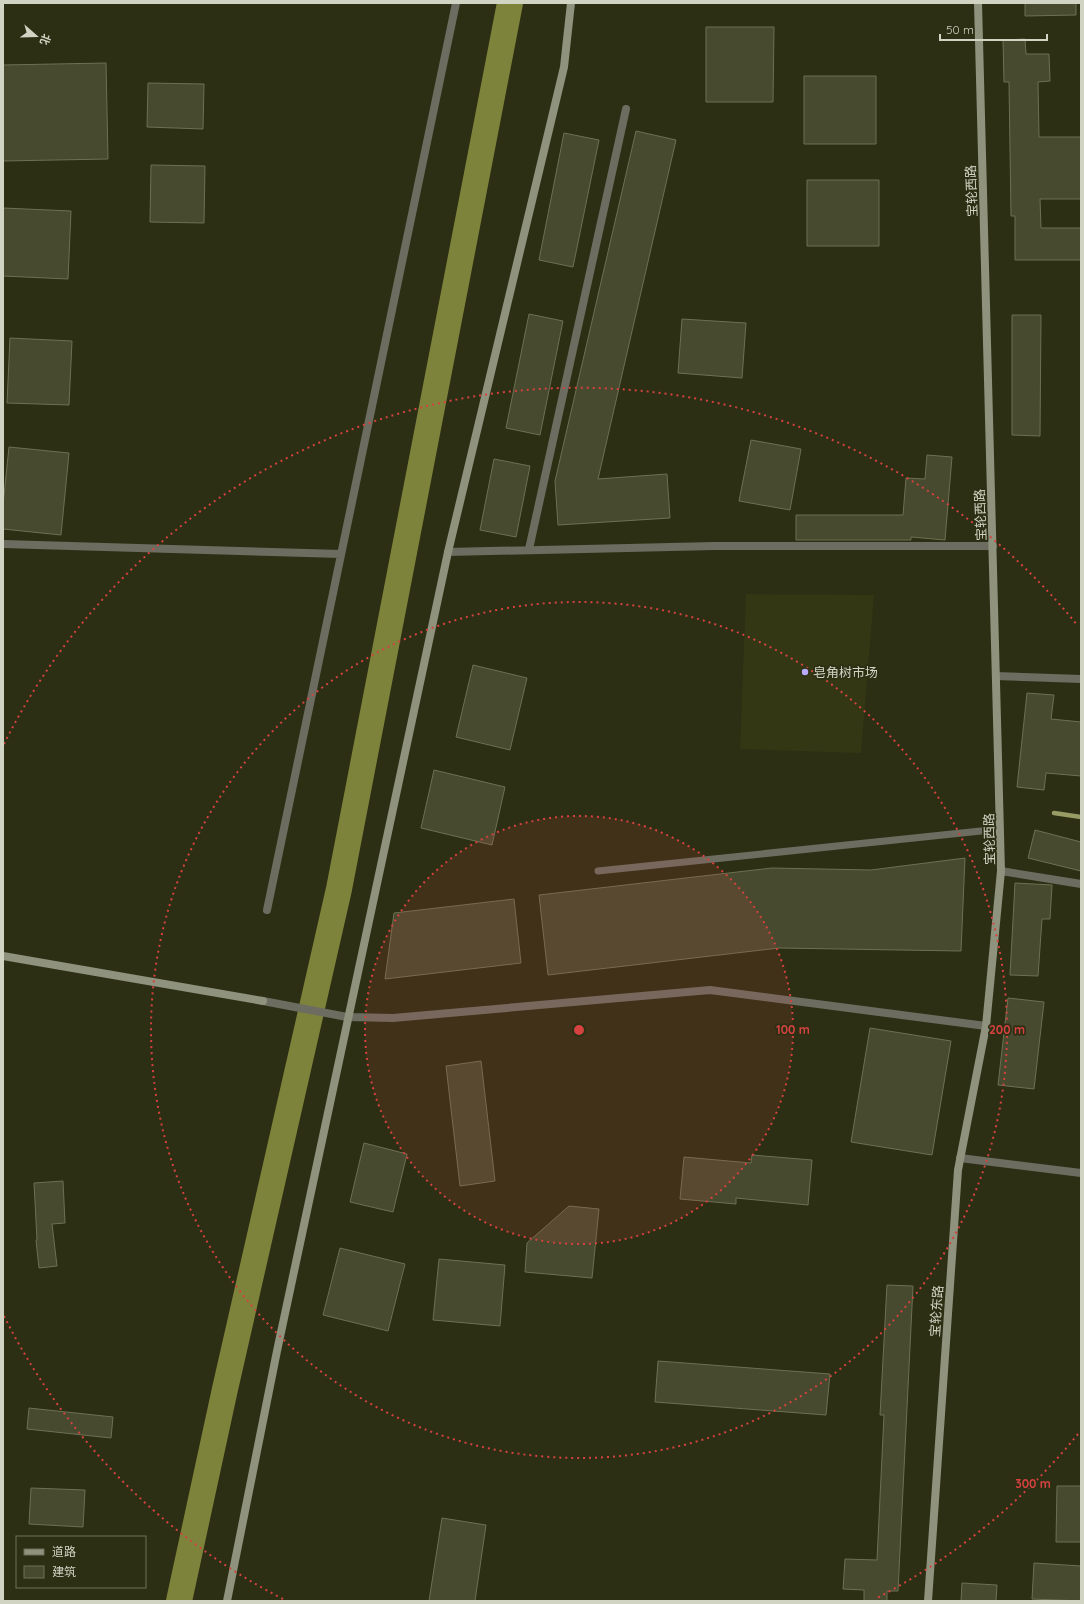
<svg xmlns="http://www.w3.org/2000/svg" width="1084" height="1604" font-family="Quicksand,'Noto Sans SC',sans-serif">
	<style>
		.built { fill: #343714 }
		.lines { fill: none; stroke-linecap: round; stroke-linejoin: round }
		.stream { stroke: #979b64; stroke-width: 4.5 }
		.river { stroke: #7e833b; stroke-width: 26 }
		.building { fill: #474a2e; stroke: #6d7053 }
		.lane { stroke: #6c6d60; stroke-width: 7 }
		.street { stroke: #6c6d60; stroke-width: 8 }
		.secondary { stroke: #8f927d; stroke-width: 8 }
		.ring { fill: none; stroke: #d5423f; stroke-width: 2; stroke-dasharray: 2 4 }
		.poi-dot { fill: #b9abf7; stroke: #2d2f14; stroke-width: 1.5 }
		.labels { text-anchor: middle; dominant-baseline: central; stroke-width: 3.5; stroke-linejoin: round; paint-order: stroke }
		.street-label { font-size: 13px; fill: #d1d3c3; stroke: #2d2f14 }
		.poi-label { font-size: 13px; fill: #d1d3c3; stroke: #2d2f14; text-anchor: start }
		.centre { fill: #d5423f; stroke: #2d2f14; stroke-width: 2 }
		.ring-label { font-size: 12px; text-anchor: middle; font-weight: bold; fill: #d5423f; stroke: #2d2f14; stroke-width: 3.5; stroke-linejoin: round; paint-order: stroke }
	</style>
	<rect width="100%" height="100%" fill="#2d2f14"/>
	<path class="built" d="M 746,594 L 874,595 L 861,753 L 740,749 Z"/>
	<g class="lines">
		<path class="stream" d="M 1054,813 L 1081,817"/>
		<path class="river" d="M 179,1601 L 225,1389 L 339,889 L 510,3"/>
	</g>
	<path class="building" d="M 1025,3 L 1076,3 L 1076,15 L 1025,16 Z
		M 706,27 L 774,27 L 773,102 L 706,102 Z
		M 1025,39 L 1026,54 L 1049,54 L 1050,81 L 1038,82 L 1039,137 L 1081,137 L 1081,199 L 1040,199 L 1041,228 L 1081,228 L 1081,260 L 1015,260 L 1015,216 L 1011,216 L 1009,82 L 1004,82 L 1003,40 Z
		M 106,63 L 108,159 L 3,161 L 3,65 Z
		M 804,76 L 876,76 L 876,144 L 804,144 Z
		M 148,83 L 204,84 L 203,129 L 147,127 Z
		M 636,131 L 676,140 L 598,479 L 667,474 L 670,518 L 558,525 L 555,481 Z
		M 564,133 L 599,140 L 573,267 L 539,260 Z
		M 151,165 L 205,166 L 204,223 L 150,222 Z
		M 807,180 L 879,180 L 879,246 L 807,246 Z
		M 3,208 L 71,211 L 68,279 L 3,276 Z
		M 529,314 L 563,321 L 540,435 L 506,428 Z
		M 1012,315 L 1041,315 L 1040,436 L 1012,435 Z
		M 682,319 L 746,323 L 742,378 L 678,373 Z
		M 10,338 L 72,341 L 69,405 L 7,403 Z
		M 751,440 L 801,449 L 790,510 L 739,501 Z
		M 9,447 L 69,453 L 61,535 L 3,529 L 3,505 Z
		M 927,455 L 952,457 L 945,540 L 911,537 L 911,540 L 796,540 L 796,515 L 903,515 L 906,478 L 925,479 Z
		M 494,459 L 530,466 L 516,537 L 480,530 Z
		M 473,665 L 527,678 L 510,750 L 456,737 Z
		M 1027,693 L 1054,695 L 1051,719 L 1081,722 L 1081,776 L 1046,773 L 1044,790 L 1017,787 Z
		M 434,770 L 505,787 L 492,845 L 421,828 Z
		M 1035,830 L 1081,842 L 1081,871 L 1028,858 Z
		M 965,858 L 961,951 L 779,948 L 548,975 L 539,895 L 772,868 L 871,870 Z
		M 1015,883 L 1052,885 L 1050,919 L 1042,919 L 1038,976 L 1010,975 Z
		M 514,899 L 521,963 L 385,979 L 394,913 Z
		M 1008,998 L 1044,1002 L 1034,1089 L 998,1085 Z
		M 870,1028 L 951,1041 L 932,1155 L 851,1142 Z
		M 481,1061 L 495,1181 L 460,1186 L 446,1066 Z
		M 364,1143 L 407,1154 L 393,1212 L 350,1202 Z
		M 752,1155 L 812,1160 L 808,1205 L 736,1198 L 736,1204 L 680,1199 L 684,1157 L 751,1163 Z
		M 63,1181 L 65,1223 L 52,1224 L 57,1266 L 39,1268 L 36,1240 L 37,1240 L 34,1183 Z
		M 569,1206 L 599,1209 L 592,1278 L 525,1272 L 527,1243 Z
		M 340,1248 L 405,1264 L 388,1331 L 323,1315 Z
		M 439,1259 L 505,1265 L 500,1326 L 433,1320 Z
		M 887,1285 L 913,1286 L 898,1591 L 887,1591 L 887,1601 L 864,1601 L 864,1590 L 843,1589 L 845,1559 L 877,1560 L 884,1415 L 880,1415 Z
		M 658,1361 L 830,1374 L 826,1415 L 655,1402 Z
		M 29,1408 L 113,1417 L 111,1438 L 27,1429 Z
		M 1057,1486 L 1081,1486 L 1081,1542 L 1056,1542 Z
		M 31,1488 L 85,1490 L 83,1527 L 29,1524 Z
		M 442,1518 L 486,1525 L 475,1601 L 429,1601 Z
		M 1034,1563 L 1081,1566 L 1081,1601 L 1032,1599 Z
		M 962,1583 L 997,1585 L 996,1601 L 961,1601 Z"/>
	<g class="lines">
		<path class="lane" d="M 598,871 L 1000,829"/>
		<path class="street" d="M 3,544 L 341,554
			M 529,549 L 626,109
			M 448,552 L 714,546 L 993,546
			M 996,676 L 1081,679
			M 1001,871 L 1081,884
			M 267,910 L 456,3
			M 263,1001 L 347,1017 L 393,1018 L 710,990 L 986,1026
			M 960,1158 L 1081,1173"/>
		<path class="secondary" d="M 3,956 L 263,1001
			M 227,1601 L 277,1351 L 448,552 L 564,67 L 571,3
			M 928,1601 L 958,1170 L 986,1026 L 1001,871 L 978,3"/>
	</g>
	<circle cx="579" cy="1030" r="214" fill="#d5423f" fill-opacity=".12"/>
	<g class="ring">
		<circle cx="579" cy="1030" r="214"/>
		<circle cx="579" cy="1030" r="428"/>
		<path d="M1078 1434A642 642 0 0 1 875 1599M283 1599A642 642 0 0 1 4 1316M4 744A642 642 0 0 1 1078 626"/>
	</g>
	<circle class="poi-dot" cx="805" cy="672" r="4"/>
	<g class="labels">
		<g class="street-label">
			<text transform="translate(971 191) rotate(-92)">宝轮西路</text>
			<text transform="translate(980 515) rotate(-92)">宝轮西路</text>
			<text transform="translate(989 839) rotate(-91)">宝轮西路</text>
			<text transform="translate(936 1311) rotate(-86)">宝轮东路</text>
		</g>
		<g class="poi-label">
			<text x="813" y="672">皂角树市场</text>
		</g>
	</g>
	<circle cx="579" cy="1030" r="6" class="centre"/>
	<g class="ring-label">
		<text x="793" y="1034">100 m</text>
		<text x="1007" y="1034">200 m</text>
		<text x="1033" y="1488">300 m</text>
	</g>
	<rect width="1084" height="1604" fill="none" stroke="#d1d3c3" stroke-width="8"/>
	<rect x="16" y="1536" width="130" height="52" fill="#2d2f14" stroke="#6f715a"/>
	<rect x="24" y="1549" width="20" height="6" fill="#8f927d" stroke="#6f715a"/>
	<text x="52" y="1556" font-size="12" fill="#d1d3c3">道路</text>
	<rect x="24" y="1566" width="20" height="12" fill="#474a2e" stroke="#6f715a"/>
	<text x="52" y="1576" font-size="12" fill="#d1d3c3">建筑</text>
	<g transform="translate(36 36) rotate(110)" stroke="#2d2f14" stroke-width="3" paint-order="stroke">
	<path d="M0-3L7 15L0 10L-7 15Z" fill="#d1d3c3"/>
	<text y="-6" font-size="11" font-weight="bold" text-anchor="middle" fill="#d1d3c3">北</text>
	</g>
	<path d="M940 34v6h107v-6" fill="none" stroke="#d1d3c3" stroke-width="2"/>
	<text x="946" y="34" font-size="12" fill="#d1d3c3" stroke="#2d2f14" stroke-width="3" paint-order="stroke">50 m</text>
</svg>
